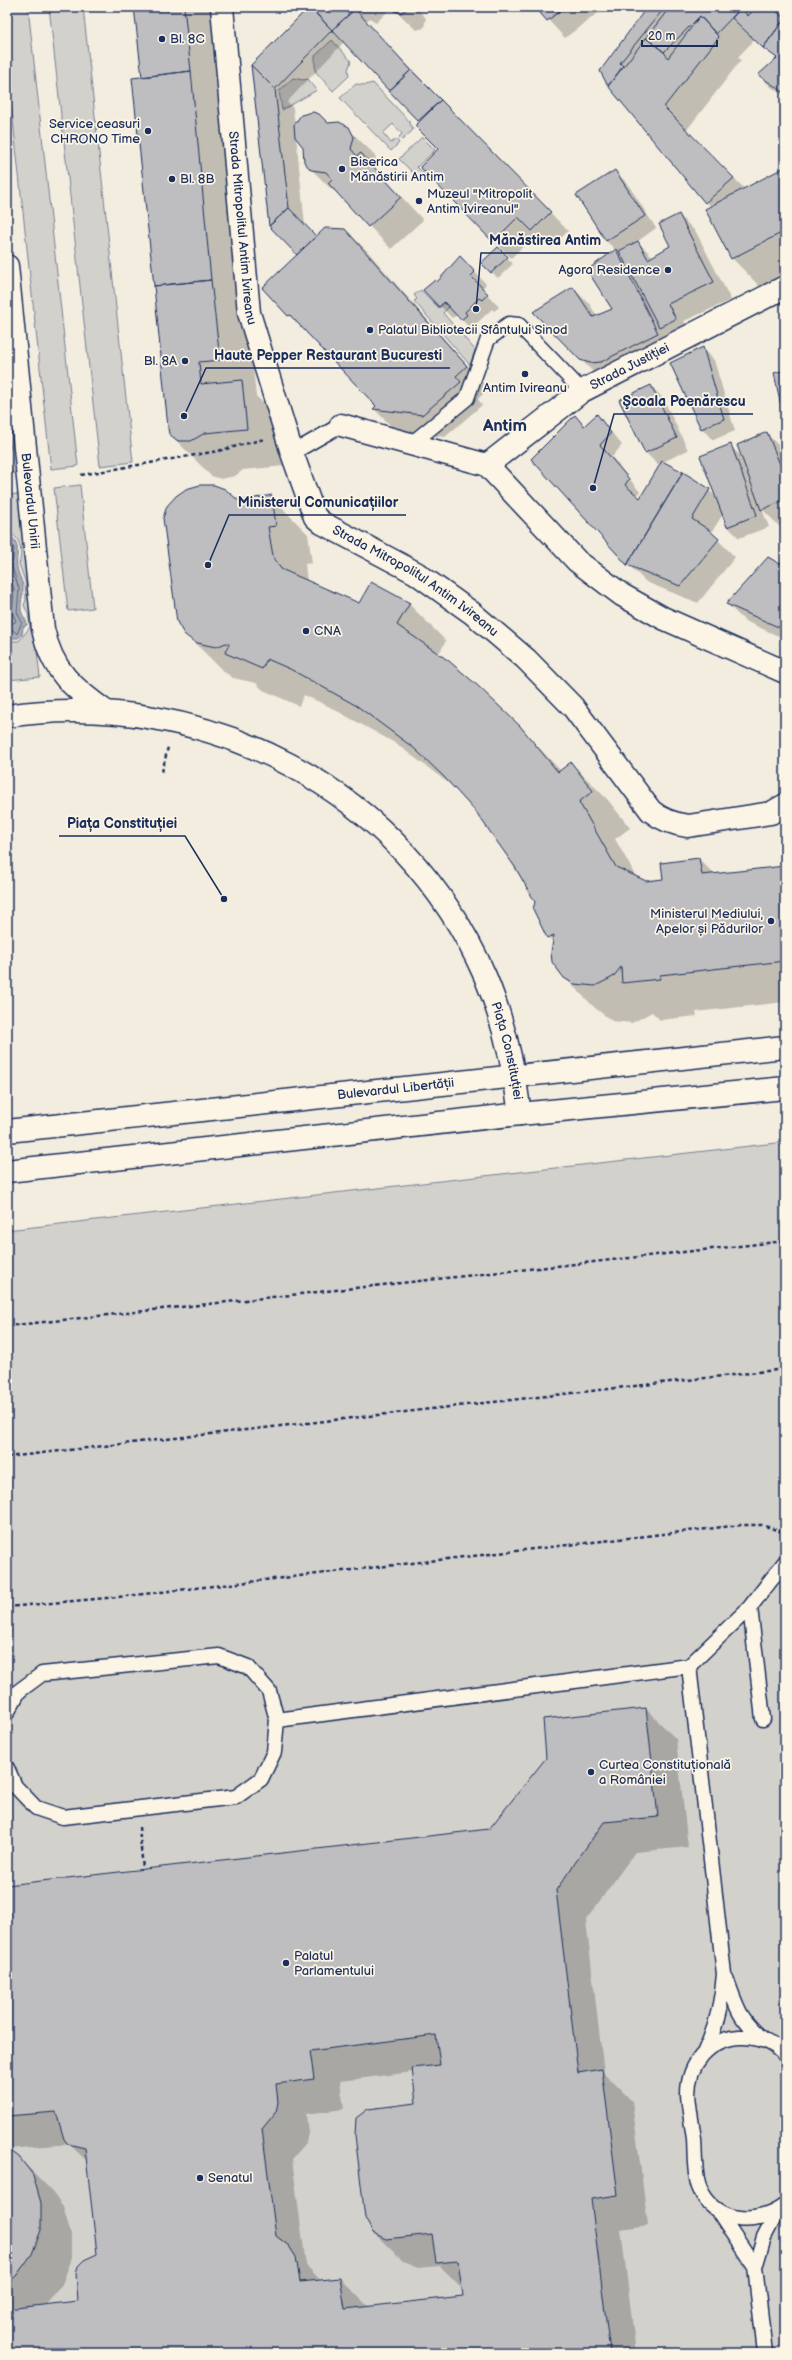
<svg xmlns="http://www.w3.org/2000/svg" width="792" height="2360" font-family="'Balsamiq Sans',sans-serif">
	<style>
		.green { fill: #d3d1cc; stroke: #778095 }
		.water { fill: #a9acb3; stroke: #707a91 }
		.shadow { fill: #0003; fill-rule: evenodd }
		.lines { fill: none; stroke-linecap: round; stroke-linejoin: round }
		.shore { stroke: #546180; stroke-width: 1 }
		.building { fill: #bebec0; stroke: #1b2f5e; fill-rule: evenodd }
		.lane-casing { stroke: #1b2f5e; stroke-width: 17 }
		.street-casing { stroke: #1b2f5e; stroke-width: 25 }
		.primary-casing { stroke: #1b2f5e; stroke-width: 25 }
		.path { stroke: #1b2f5e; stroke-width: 2.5; stroke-dasharray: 4 3; stroke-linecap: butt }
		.lane { stroke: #fcf5e5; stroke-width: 14 }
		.street { stroke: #fcf5e5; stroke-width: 22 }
		.primary { stroke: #fcf5e5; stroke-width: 22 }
		.poi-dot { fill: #1b2f5e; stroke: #fcf5e5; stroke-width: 1.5 }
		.labels { text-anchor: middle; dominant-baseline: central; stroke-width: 3.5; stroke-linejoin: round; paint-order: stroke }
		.poi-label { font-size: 13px; fill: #1b2f5e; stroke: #fcf5e5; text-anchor: start }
		.street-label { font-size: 13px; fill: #1b2f5e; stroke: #fcf5e5 }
		.district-label { font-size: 17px; font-weight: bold; fill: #1b2f5e; stroke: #fcf5e5 }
		.leader { fill: none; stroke: #1b2f5e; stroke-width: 1.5 }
		.callout-dot { fill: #1b2f5e; stroke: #fcf5e5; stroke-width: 1.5 }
		.callout-label { font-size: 14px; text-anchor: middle; font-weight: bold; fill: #1b2f5e; stroke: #fcf5e5; stroke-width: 3.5; stroke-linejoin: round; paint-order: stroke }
	</style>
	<rect width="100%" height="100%" fill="#f3ede0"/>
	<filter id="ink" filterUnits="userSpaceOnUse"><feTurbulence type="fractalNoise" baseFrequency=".025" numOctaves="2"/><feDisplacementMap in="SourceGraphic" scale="8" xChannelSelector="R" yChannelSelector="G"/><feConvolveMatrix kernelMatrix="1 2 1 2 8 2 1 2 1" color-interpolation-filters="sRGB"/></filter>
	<g filter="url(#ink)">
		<path class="green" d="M 7,7 L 28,7 L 78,466 L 51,469 L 7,65 Z
			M 49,7 L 83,7 L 133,462 L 100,466 Z
			M 332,40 L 351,61 L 348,70 L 349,76 L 333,91 L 315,71 L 315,56 Z
			M 293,78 L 303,80 L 308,79 L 317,90 L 282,110 L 279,91 Z
			M 373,83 L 409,121 L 413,130 L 402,140 L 399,137 L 402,134 L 393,124 L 383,133 L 391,143 L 396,139 L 399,143 L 391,151 L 340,98 L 356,84 L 365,85 Z
			M 422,137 L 435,150 L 417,167 L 424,174 L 419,179 L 399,159 Z
			M 421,290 L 439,308 L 445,303 L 449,307 L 443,313 L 475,350 L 470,365 L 414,301 L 417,299 L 414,295 Z
			M 7,381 L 17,472 L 7,473 L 7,451 L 11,449 L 9,436 L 7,434 Z
			M 80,485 L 93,608 L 68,611 L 54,488 Z
			M 19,494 L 40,677 L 7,680 L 7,635 L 13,641 L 19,641 L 30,627 L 28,614 L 24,605 L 26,600 L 25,581 L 19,564 C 23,552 21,535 7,533 L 7,495 Z
			M 785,1142 L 785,2353 L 7,2353 L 7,1230 Z"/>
		<path class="water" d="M 7,535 C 23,540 15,557 17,567 C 18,575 23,581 23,588 C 23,596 20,603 21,610 C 22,616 26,618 27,625 L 23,627 L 22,635 L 18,638 L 13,638 L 7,628 Z"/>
		<path class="shadow" d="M 135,7 L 216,7 L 256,396 L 278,418 L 284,466 L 243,470 L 235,476 L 221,479 L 211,476 L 170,434 L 143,78 Z
			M 311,7 L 423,7 L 419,11 L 426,18 L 424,28 L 416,30 L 392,7 L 376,23 L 370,18 L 366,22 L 568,231 L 551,248 L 536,234 L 511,258 L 494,241 L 439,149 L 420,122 L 344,42 L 287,102 L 293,108 L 295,126 L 344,125 L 375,155 L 376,160 L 375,168 L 423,220 L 391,249 L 339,194 L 331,189 L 308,166 L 304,147 L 296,136 L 305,226 L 316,238 L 345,229 L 368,252 L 488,389 L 478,399 L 482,405 L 445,437 L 396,431 L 374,409 L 378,406 L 289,315 L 298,255 L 252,66 Z
			M 536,7 L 606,7 L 565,38 Z
			M 631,7 L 641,7 L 635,11 Z
			M 649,7 L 785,7 L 779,15 L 785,19 L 785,96 L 771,87 L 759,75 L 778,59 L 755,39 L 738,57 L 741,60 L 686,131 L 745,189 L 785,169 L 785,277 L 762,289 L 732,258 L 711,207 L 609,85 L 601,71 Z
			M 615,171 L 627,183 L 656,228 L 634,244 L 638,242 L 653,257 L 672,246 L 679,215 L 696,232 L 731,300 L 684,321 L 693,336 L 677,344 L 666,333 L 674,351 L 599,378 L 535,312 L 573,288 L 590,305 L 597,316 L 613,309 L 616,250 L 606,241 L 577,195 Z
			M 498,248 L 513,264 L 498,278 L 483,263 Z
			M 472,269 L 486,284 L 482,289 L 499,307 L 494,311 L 492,309 L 476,324 L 478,327 L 474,332 L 457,315 L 452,318 L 425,290 Z
			M 702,348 L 714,360 L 735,431 L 713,440 L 701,428 Z
			M 651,386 L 663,398 L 688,450 L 663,462 L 709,490 L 716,497 L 730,446 L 742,457 L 767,434 L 785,452 L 785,532 L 762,509 L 769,527 L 739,538 L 727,526 L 723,514 L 711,533 L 735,557 L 698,603 L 646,582 L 628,564 L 575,416 L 585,426 L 597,415 L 622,445 L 612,457 L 640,492 L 637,497 L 640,499 L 663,462 L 658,465 L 646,453 L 621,400 Z
			M 271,497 L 308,534 L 312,563 L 305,564 L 307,581 L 360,604 L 409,604 L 446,641 L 438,655 L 501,708 L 561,771 L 571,763 L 608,800 L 630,828 L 615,839 L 637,878 L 646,882 L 665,880 L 699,859 L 714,874 L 785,866 L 785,1002 L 696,1012 L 697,1016 L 660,1020 L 652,1012 L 632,1023 L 612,1021 L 595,1008 L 558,971 L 552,952 L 553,942 L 548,937 L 536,902 L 495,836 L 454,787 L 395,743 L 328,706 L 304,695 L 299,706 L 263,690 L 256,683 L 233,678 L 223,671 L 185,633 L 239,502 Z
			M 785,560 L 785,639 L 745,621 L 727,604 L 781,566 Z
			M 646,1709 L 676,1739 L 688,1847 L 635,1852 L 586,1920 L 604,2073 L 632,2101 L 648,2225 L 621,2229 L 636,2353 L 7,2353 L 7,2149 L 18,2157 L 49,2188 L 63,2207 L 71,2234 L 71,2261 L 62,2284 L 46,2305 L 79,2302 L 98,2254 L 88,2162 L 69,2144 L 7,2149 L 7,1887 L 489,1830 L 547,1759 L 544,1720 ZM 413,2072 L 417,2104 L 374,2233 L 405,2263 L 418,2268 L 440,2266 L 463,2289 L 464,2296 L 369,2307 L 340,2279 L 321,2281 L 306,2265 L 292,2159 L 306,2143 L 308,2133 L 306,2114 L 344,2109 L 340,2081 Z"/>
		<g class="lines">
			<path class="shore" d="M 7,539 L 14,548 L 12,567 L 19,589 L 17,612 L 22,622 L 17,634 L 11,628 L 7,627
				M 7,548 L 9,555 L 7,568 L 14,589 L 12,612 L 16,621 L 14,623 L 7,622"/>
		</g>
		<path class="building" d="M 134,7 L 184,7 L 191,71 L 142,77 Z
			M 309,7 L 332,30 L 275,89 L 251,65 Z
			M 310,7 L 357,7 L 332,30 Z
			M 391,7 L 409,7 L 401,13 L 395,11 Z
			M 535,7 L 565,7 L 547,21 Z
			M 647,7 L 665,7 L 620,63 L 623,66 L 608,86 L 600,71 Z
			M 670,7 L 742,7 L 716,34 L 700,16 L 664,52 L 646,38 Z
			M 756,7 L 771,7 L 785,18 L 763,48 L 732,18 L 741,8 L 748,16 Z
			M 355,9 L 411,70 L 389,91 L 332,30 Z
			M 700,16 L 719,37 L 664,107 L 734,178 L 705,203 L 608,86 L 646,38 L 664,52 L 668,58 Z
			M 785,18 L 785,93 L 758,75 L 777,58 L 763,48 Z
			M 251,65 L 275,89 L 289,208 L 269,226 Z
			M 411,70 L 441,100 L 418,121 L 389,91 Z
			M 191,71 L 211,280 L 154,286 L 132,78 Z
			M 441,100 L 551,212 L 532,231 L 518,217 L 493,242 L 420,167 L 438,149 L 415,126 Z
			M 313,112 L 319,114 L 328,123 L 339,122 L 349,127 L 354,137 L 351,149 L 357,156 L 361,153 L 401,197 L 368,227 L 328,183 L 332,179 L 326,172 L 311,170 L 304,162 L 303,147 L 295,137 L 294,125 L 301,115 Z
			M 785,167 L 785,231 L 731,259 L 705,209 Z
			M 615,170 L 645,216 L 606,241 L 576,195 Z
			M 289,208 L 316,236 L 297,255 L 269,226 Z
			M 679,214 L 714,282 L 668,304 L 676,319 L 659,327 L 619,251 L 638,241 L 648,259 L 670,246 L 659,224 Z
			M 325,228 L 345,229 L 467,366 L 456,376 L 461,382 L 422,415 L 373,409 L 376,406 L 290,315 L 288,316 L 262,288 Z
			M 498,247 L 508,257 L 491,273 L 481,263 Z
			M 616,249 L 658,333 L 601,362 L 590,363 L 580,360 L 533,312 L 573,287 L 593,317 L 612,309 L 587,270 Z
			M 460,256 L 475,272 L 471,276 L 488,294 L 482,300 L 479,298 L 465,312 L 467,315 L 461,320 L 444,302 L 439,307 L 423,290 L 435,280 L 437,282 Z
			M 211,280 L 220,360 L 199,362 L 201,384 L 242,380 L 247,429 L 205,433 L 191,441 L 178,441 L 169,434 L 168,428 L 154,286 Z
			M 703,347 L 724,419 L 701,429 L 670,363 Z
			M 785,370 L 785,425 L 774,373 Z
			M 651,385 L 677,438 L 645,453 L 619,400 Z
			M 597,414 L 611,433 L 600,445 L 629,479 L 625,485 L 640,498 L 662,461 L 683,472 L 627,565 L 531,459 L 575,415 L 584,426 Z
			M 767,432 L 785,477 L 785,500 L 761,510 L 737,445 Z
			M 731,444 L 757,515 L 727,527 L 700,456 Z
			M 683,472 L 710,489 L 692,519 L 709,530 L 719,539 L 680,586 L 627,565 Z
			M 200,485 L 214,485 L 225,489 L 239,501 L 272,495 L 276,526 L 268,527 L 273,556 L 281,569 L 359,603 L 371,582 L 410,603 L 397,625 L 449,661 L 477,685 L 520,726 L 558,772 L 571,762 L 593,791 L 579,802 L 616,867 L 646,881 L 663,879 L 661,863 L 699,858 L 702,875 L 785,866 L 785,961 L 660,975 L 660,979 L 622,983 L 621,967 L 613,977 L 595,986 L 574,984 L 564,978 L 552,962 L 551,952 L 554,935 L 547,938 L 533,909 L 535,902 L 515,867 L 476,812 L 444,777 L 415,749 L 357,706 L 290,669 L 267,659 L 262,669 L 225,653 L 229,644 L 226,643 L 216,647 L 206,645 L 194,642 L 184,634 L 177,622 L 163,518 L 167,506 L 176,496 L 186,489 Z
			M 768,557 L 780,564 L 785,558 L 785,630 L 726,604 Z
			M 646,1708 L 658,1817 L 604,1822 L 556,1890 L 578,2073 L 602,2069 L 618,2195 L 591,2199 L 610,2353 L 7,2353 L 7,2309 L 78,2301 L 76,2273 L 78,2266 L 84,2260 L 97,2254 L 85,2148 L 68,2144 L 64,2139 L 56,2112 L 7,2116 L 7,1885 L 489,1829 L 546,1758 L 543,1719 ZM 436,2035 L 440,2065 L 412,2068 L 416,2103 L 368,2109 L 356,2118 L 355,2135 L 365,2218 L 373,2233 L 386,2239 L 432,2234 L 436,2263 L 458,2261 L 463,2296 L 345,2309 L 340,2278 L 300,2282 L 296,2257 L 289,2246 L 276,2236 L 262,2129 L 276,2112 L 278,2102 L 276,2084 L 314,2079 L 310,2051 Z
			M 7,2148 L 19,2157 L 33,2175 L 41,2203 L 41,2230 L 32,2254 L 16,2276 L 7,2283 Z"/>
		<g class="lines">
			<defs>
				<path id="lane" d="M 410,445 L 467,398 L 488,339 L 509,324 L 519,325 L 582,391
					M 292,453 L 341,425
					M 750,1607 L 763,1719
					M 689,1666 L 724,1974 C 722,2002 717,2026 705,2051
					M 7,1713 L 19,1691 L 42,1674 L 219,1656 L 248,1667 L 269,1691 L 277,1720 L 274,1752 L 261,1779 L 236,1797 L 63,1817 L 36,1808 L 15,1786 L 7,1768
					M 277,1720 L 689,1666 L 750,1607 L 785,1562
					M 726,1978 C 737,2007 738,2018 763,2039
					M 785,2055 C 773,2041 758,2036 739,2037 C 709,2039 688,2064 688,2094 C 689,2109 692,2124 694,2139 C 695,2154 694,2173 699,2187 C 713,2223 757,2227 785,2205
					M 719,2213 L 755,2267
					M 765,2353 L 755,2267 L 764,2237 L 777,2212"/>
				<g id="street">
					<path id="s1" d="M 222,7 L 249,313 L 292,453 L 315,517 L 322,523 L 416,573 L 472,613 L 526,659 L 573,707 L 651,811 C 662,820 673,824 688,826 L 771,813 L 785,805"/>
					<path d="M 341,425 L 487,465 L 577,561 L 622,595 L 663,618 L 785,672"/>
					<path id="s2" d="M 487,465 L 582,391 L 785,287"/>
				</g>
				<g id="primary">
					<path id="s3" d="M 7,266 L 43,629 C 52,671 72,687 105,711"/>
					<path id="s4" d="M 7,716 C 206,687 404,789 485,976 C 504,1021 514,1067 520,1114"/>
					<path id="s5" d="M 7,1131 L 785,1047"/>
					<path d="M 7,1171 L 520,1114 L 785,1088"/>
				</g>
			</defs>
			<use href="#lane" class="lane-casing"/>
			<use href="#street" class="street-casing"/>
			<use href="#primary" class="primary-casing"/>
			<path class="path" d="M 81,475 L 218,451 L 264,439
				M 162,772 L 168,747
				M 7,1326 L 785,1241
				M 7,1457 L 785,1369
				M 7,1607 L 118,1597 L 741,1525 L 762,1525 L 785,1533
				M 139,1827 L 143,1869"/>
			<use href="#lane" class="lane"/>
			<use href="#street" class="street"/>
			<use href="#primary" class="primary"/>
		</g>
	</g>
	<g class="poi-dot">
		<circle cx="162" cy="39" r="4"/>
		<circle cx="148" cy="131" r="4"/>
		<circle cx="342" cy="169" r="4"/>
		<circle cx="172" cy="179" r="4"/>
		<circle cx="419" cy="201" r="4"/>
		<circle cx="668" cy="270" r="4"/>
		<circle cx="370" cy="330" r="4"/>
		<circle cx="185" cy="361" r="4"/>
		<circle cx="525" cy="374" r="4"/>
		<circle cx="306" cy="631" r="4"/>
		<circle cx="771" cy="921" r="4"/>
		<circle cx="591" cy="1772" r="4"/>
		<circle cx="286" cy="1963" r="4"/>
		<circle cx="200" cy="2178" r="4"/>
	</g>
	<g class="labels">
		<g class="poi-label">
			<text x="170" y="39">Bl. 8C</text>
			<text x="140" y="124" text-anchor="end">Service ceasuri<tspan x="140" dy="15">CHRONO Time</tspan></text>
			<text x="350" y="162">Biserica<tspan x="350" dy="15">Mănăstirii Antim</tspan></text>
			<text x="180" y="179">Bl. 8B</text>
			<text x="427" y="194">Muzeul "Mitropolit<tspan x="427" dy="15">Antim Ivireanul"</tspan></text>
			<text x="660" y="270" text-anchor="end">Agora Residence</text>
			<text x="378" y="330">Palatul Bibliotecii Sfântului Sinod</text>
			<text x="177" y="361" text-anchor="end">Bl. 8A</text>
			<text x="525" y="388" text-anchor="middle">Antim Ivireanu</text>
			<text x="314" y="631">CNA</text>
			<text x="763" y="914" text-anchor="end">Ministerul Mediului,<tspan x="763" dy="15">Apelor și Pădurilor</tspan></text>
			<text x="599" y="1765">Curtea Constituțională<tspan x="599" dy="15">a României</tspan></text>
			<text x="294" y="1956">Palatul<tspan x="294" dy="15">Parlamentului</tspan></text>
			<text x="208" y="2178">Senatul</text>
		</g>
		<g class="street-label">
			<text stroke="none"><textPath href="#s1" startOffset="222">Strada Mitropolitul Antim Ivireanu</textPath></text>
			<text stroke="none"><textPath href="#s2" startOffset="174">Strada Justiției</textPath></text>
			<text stroke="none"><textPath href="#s3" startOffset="236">Bulevardul Unirii</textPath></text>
			<text stroke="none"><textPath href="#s1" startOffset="641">Strada Mitropolitul Antim Ivireanu</textPath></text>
			<text stroke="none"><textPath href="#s4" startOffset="663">Piața Constituției</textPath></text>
			<text stroke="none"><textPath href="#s5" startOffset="391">Bulevardul Libertății</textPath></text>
		</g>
		<g class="district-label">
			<text x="505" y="426">Antim</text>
		</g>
	</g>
	<path class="leader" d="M476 309L481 253H609M184 416L206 368H450M593 488L614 414H753M208 565L229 515H406M224 899L185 836H59"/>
	<g class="callout-dot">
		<circle cx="476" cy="309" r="4"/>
		<circle cx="184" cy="416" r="4"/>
		<circle cx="593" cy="488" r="4"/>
		<circle cx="208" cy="565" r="4"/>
		<circle cx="224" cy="899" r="4"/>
	</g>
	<g class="callout-label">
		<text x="545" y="245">Mănăstirea Antim</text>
		<text x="328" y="360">Haute Pepper Restaurant Bucuresti</text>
		<text x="684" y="406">Şcoala Poenărescu</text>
		<text x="318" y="507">Ministerul Comunicațiilor</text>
		<text x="122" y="828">Piața Constituției</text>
	</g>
	<rect width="792" height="2360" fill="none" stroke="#fcf5e5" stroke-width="24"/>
	<rect x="12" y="12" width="768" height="2336" fill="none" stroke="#1b2f5e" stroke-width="1.5" filter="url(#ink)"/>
	<path d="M642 40v6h75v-6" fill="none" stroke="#1b2f5e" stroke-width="2"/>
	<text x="648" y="40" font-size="12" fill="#1b2f5e" stroke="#fcf5e5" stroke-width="3" paint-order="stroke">20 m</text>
</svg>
